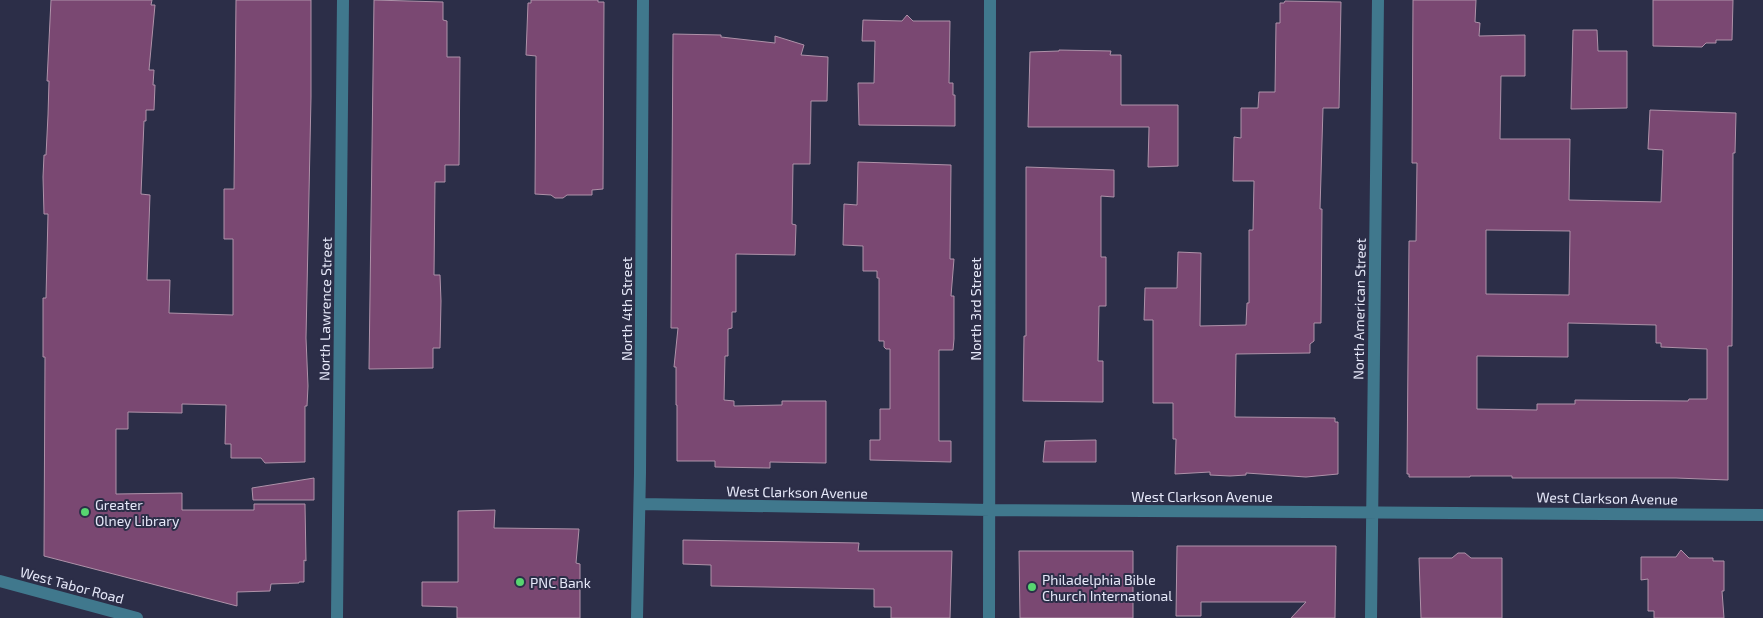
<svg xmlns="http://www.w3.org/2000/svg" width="1763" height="618" font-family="'Exo 2',sans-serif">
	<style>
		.building { fill: #7a4872; stroke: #ae92a9; fill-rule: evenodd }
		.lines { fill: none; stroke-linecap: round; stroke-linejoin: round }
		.minor { stroke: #40788d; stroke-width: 12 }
		.poi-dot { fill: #57d570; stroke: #2c2e48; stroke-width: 2 }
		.labels { text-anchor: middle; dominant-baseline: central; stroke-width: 4; stroke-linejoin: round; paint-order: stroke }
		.street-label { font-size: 14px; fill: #e6e8f9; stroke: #2c2e48 }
		.poi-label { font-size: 14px; fill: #e6e8f9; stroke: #2c2e48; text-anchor: start }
	</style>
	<rect width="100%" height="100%" fill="#2c2e48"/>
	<path class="building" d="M 51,0 L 152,0 L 151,5 L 155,5 L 149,70 L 154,70 L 153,85 L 155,85 L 154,110 L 146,110 L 146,121 L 144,121 L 141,194 L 150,195 L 147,280 L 170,280 L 169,313 L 233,315 L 233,239 L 224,239 L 224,189 L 234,189 L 236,0 L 311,0 L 311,97 L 306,338 L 308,386 L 307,406 L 305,406 L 305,462 L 265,463 L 261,458 L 231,458 L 231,444 L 225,444 L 226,405 L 182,404 L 182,413 L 128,412 L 128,429 L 116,429 L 116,494 L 182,493 L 182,510 L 254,510 L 254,504 L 305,504 L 306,561 L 304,560 L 304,582 L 299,582 L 299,583 L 271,584 L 270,591 L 237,592 L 237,606 L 44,556 L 45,357 L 43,357 L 43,298 L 46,298 L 48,214 L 44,214 L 43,177 L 44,155 L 46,155 L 48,115 L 49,81 L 47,81 Z
		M 374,0 L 443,2 L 443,20 L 447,21 L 447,57 L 460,57 L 459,165 L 445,165 L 445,182 L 435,182 L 434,275 L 440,275 L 441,301 L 440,348 L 433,348 L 433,368 L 369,369 Z
		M 531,0 L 598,0 L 598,2 L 604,2 L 603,189 L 592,190 L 592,195 L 567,195 L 563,198 L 555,198 L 551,195 L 535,194 L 536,56 L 526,55 L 528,3 L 531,3 Z
		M 1413,0 L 1476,0 L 1475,22 L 1480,23 L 1479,36 L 1525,35 L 1525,76 L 1501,76 L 1500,139 L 1570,139 L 1569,200 L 1661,202 L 1663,150 L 1648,149 L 1650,110 L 1736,113 L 1735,153 L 1733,153 L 1732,346 L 1728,346 L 1728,480 L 1676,478 L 1512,478 L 1512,476 L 1470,476 L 1470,477 L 1409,477 L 1409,474 L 1407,474 L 1409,241 L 1416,241 L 1417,163 L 1412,163 ZM 1486,230 L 1570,231 L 1569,295 L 1486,294 ZM 1568,323 L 1656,325 L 1656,343 L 1661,343 L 1661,347 L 1707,349 L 1707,399 L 1689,399 L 1688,401 L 1575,400 L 1575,404 L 1537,404 L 1537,410 L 1477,409 L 1477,356 L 1568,357 Z
		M 1653,0 L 1733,0 L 1732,40 L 1716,40 L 1716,43 L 1706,43 L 1702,47 L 1653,46 Z
		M 1285,1 L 1341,2 L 1339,108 L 1323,108 L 1320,209 L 1322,209 L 1321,323 L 1314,323 L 1314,341 L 1310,344 L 1310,353 L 1236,354 L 1235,417 L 1335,418 L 1335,422 L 1338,422 L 1338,474 L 1306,477 L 1246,473 L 1246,475 L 1230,476 L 1210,475 L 1210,472 L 1175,474 L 1176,439 L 1173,439 L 1173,403 L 1153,403 L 1153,320 L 1144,320 L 1145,288 L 1177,288 L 1178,252 L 1201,253 L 1200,326 L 1246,325 L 1247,303 L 1249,303 L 1249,230 L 1253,230 L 1254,181 L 1233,181 L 1234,137 L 1241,138 L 1241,108 L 1258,108 L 1259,92 L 1275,92 L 1276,23 L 1280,23 L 1280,3 L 1284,3 Z
		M 907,15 L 913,21 L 950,21 L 949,83 L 953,83 L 953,95 L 955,95 L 955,126 L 859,125 L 858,83 L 874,83 L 875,41 L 862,41 L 863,20 L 902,21 Z
		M 1573,30 L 1597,30 L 1598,51 L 1627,51 L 1627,108 L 1571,109 Z
		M 673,34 L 721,35 L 721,37 L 775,43 L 775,36 L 804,45 L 801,55 L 828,57 L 827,101 L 811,101 L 810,164 L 793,164 L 792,224 L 796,225 L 795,255 L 736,254 L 736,312 L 732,312 L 732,328 L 728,329 L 728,356 L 725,356 L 724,400 L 734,401 L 734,406 L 782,405 L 782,401 L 826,401 L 826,463 L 770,462 L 770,468 L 715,467 L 715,461 L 677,461 L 677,405 L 676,405 L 676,367 L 674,367 L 678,328 L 671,328 Z
		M 1059,50 L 1111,51 L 1110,55 L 1121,55 L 1121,105 L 1178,105 L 1178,166 L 1148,167 L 1149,127 L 1028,127 L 1030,52 L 1059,51 Z
		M 858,162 L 951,165 L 950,259 L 954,259 L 951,296 L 954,296 L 954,339 L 953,350 L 939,350 L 939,441 L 951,441 L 951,462 L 870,460 L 870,440 L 880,440 L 880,409 L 890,409 L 890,349 L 886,349 L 884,347 L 884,341 L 879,341 L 879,278 L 877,278 L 877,271 L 863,271 L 863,246 L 843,245 L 844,204 L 857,205 Z
		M 1026,167 L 1114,170 L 1114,197 L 1101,196 L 1101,257 L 1106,257 L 1106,306 L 1099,306 L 1098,361 L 1103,361 L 1103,402 L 1023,401 L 1024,336 L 1026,336 Z
		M 1096,440 L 1096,462 L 1043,462 L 1045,441 Z
		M 314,478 L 314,500 L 253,500 L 252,488 Z
		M 495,510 L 494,528 L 579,529 L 576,563 L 580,564 L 580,618 L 457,618 L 457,607 L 422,606 L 422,582 L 458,582 L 458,511 Z
		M 683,540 L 859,543 L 858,551 L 952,551 L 950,618 L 891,618 L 891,607 L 874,607 L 874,589 L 711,586 L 711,565 L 683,564 Z
		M 1177,546 L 1336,546 L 1335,618 L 1291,618 L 1306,602 L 1201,602 L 1201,616 L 1176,616 Z
		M 1681,550 L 1689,558 L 1713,558 L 1713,561 L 1724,561 L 1724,591 L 1722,591 L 1724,618 L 1654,618 L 1654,611 L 1648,611 L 1648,579 L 1641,580 L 1641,557 L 1676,557 Z
		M 1019,551 L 1133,551 L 1133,618 L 1020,618 Z
		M 1458,553 L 1465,553 L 1471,558 L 1502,558 L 1502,618 L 1421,618 L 1419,558 L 1452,558 Z"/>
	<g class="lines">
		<path class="minor" d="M 640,504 L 990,510 L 1763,515
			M 0,581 L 137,618
			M 337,618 L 343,0
			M 637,618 L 640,473 L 643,0
			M 989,618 L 990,0
			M 1371,618 L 1378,0"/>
	</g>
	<g class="poi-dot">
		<circle cx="85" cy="512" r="5"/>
		<circle cx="520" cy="582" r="5"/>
		<circle cx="1032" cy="587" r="5"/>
	</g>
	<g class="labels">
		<g class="street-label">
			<text transform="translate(325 309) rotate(-89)">North Lawrence Street</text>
			<text transform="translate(626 309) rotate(-90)">North 4th Street</text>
			<text transform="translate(975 309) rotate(-90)">North 3rd Street</text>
			<text transform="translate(1359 309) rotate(-89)">North American Street</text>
			<text transform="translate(797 492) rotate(1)">West Clarkson Avenue</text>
			<text x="1202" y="496">West Clarkson Avenue</text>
			<text transform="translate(1607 498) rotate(1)">West Clarkson Avenue</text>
			<text transform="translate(72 585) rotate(15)">West Tabor Road</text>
		</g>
		<g class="poi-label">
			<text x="95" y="504">Greater<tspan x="95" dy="16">Olney Library</tspan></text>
			<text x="1042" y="579">Philadelphia Bible<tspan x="1042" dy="16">Church International</tspan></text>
			<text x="530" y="582">PNC Bank</text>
		</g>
	</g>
</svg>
